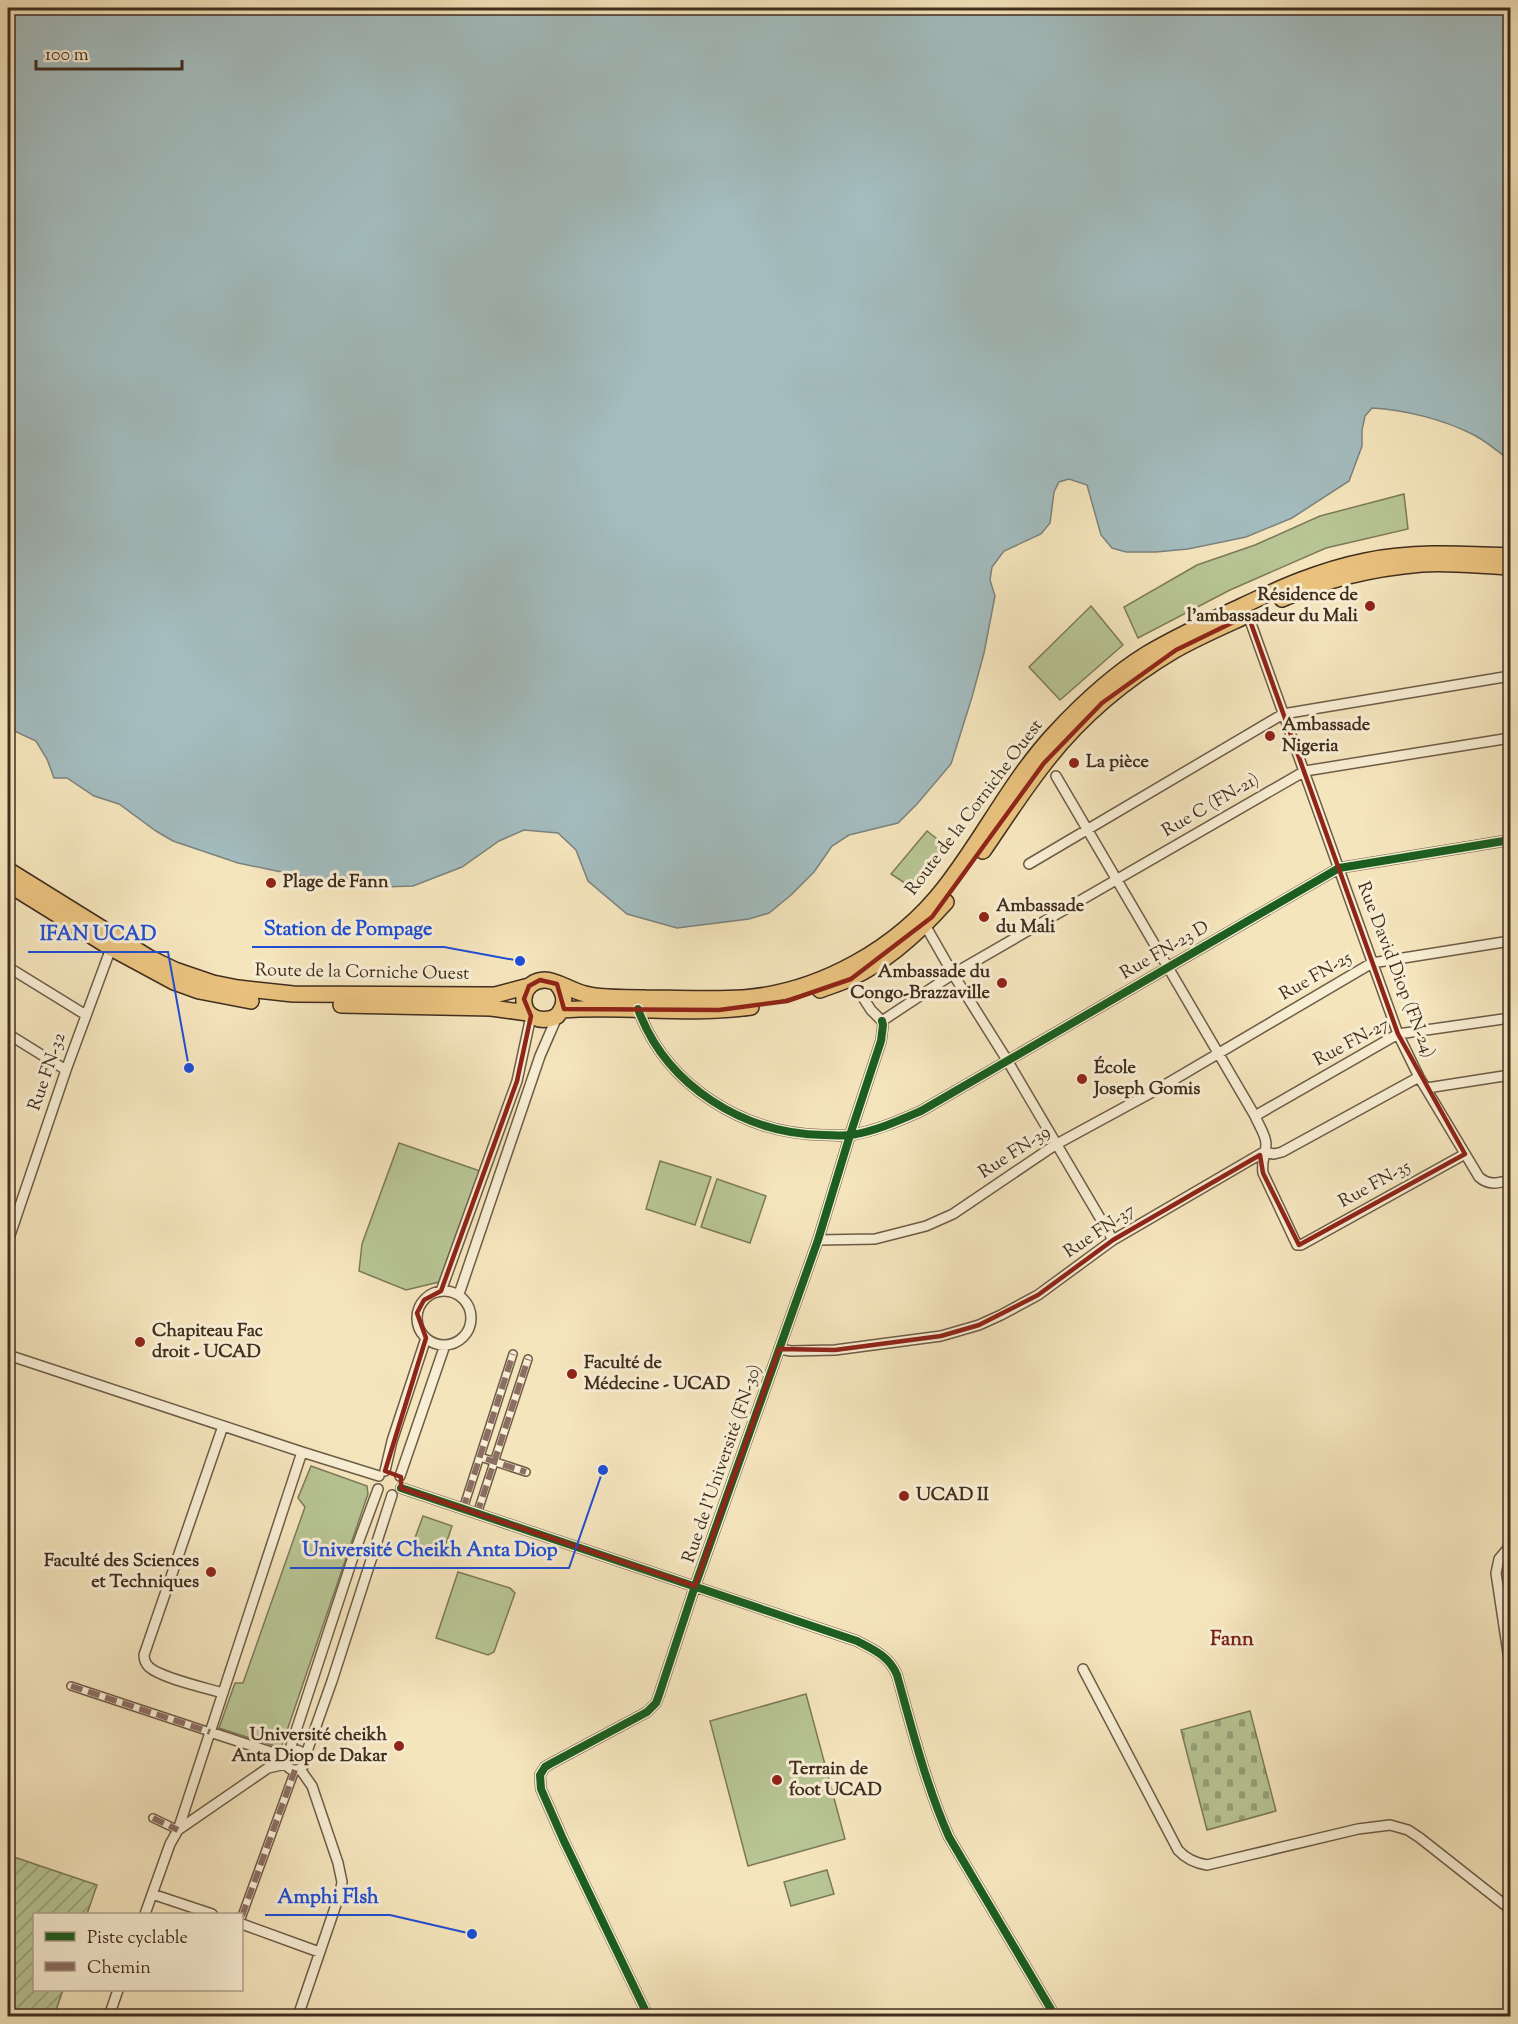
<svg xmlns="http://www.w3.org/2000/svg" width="1518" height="2024" font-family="'Sorts Mill Goudy',serif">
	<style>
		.green { fill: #b8c594; stroke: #7c7a5a; stroke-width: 1.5 }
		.cemetery { fill: url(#cemetery-stones); stroke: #7c7a5a; stroke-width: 1.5 }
		.garden { fill: url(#garden-furrows); stroke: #7c7a5a; stroke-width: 1.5 }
		.water { fill: #a3bcbe; stroke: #7b837e; stroke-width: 1.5 }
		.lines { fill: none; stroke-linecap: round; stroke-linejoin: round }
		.pedestrian-casing { stroke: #6d5c46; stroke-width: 10 }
		.minor-casing { stroke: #6d5c46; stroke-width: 12 }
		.trunk-casing { stroke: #402e1f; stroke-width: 18 }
		.pedestrian { stroke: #f8eed4; stroke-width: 7 }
		.minor { stroke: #f8eed4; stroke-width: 9 }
		.trunk { stroke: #eac27e; stroke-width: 15 }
		.quiet { stroke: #8d6e63; stroke-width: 6; stroke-dasharray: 12 6; stroke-linecap: butt }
		.cycleway-casing { stroke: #f8eed4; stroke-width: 11 }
		.cycleway { stroke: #1b5e20; stroke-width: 8 }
		.marked { fill: none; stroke: #8f2418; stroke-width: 4.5; stroke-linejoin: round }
		.poi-dot { fill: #8f2418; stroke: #f8eed4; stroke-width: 2 }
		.labels { text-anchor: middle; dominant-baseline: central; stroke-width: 6; stroke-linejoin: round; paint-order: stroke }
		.poi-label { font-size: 18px; font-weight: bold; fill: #402e1f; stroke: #f8eed4; text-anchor: start }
		.street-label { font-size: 18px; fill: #402e1f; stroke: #f8eed4 }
		.neighbourhood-label { font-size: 20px; font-weight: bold; fill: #7a1f14; stroke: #f8eed4 }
		.leader { fill: none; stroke: #1d4ed8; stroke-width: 2 }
		.callout-dot { fill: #1d4ed8; stroke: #f8eed4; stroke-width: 2 }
		.callout-label { font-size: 20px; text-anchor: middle; font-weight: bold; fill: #1d4ed8; stroke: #f8eed4; stroke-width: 6; stroke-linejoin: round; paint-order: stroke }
	</style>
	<defs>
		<pattern id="cemetery-stones" width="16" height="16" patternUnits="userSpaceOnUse" patternTransform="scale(1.5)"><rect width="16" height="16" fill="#b8c594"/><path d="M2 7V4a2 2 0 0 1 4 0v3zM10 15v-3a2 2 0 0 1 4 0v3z" fill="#97a078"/></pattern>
		<pattern id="garden-furrows" width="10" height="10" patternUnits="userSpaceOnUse" patternTransform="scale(1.5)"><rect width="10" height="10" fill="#b8c594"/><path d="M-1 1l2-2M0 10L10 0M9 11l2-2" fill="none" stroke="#97a078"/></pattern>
	</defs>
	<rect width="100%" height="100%" fill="#f5e5bd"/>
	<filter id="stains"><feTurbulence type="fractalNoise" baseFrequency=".00333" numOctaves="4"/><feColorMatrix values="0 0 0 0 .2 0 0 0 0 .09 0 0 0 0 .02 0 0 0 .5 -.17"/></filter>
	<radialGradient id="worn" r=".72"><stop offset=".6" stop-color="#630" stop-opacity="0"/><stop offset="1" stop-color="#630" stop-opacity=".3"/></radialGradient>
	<path class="green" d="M 1404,494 L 1408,529 L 1326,548 L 1230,590 L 1138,638 L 1124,607 L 1197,565 L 1255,545 L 1320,516 Z
		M 1091,606 L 1123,645 L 1060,700 L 1029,667 Z
		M 927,831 L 949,848 L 911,887 L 891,874 Z
		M 399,1143 L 480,1171 L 439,1282 L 406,1290 L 359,1271 L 362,1244 Z
		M 660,1161 L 711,1177 L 695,1225 L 646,1209 Z
		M 717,1179 L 766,1196 L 750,1243 L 701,1227 Z
		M 311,1466 L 367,1486 L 368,1494 L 281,1748 L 219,1728 L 235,1683 L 243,1683 L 305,1507 L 298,1498 Z
		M 423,1516 L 452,1526 L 442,1556 L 412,1546 Z
		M 458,1572 L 510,1588 L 515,1593 L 494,1652 L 488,1655 L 436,1638 Z
		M 806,1694 L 845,1839 L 748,1866 L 710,1721 Z
		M 827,1870 L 834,1894 L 791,1906 L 784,1882 Z"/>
	<path class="cemetery" d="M 1250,1711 L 1276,1811 L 1207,1830 L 1181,1730 Z"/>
	<path class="garden" d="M 8,1855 L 97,1885 L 87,1914 L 34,1914 L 34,1990 L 63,1990 L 54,2016 L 8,2016 Z"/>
	<path class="water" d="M 8,8 L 1510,8 L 1510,460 C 1498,452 1485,440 1472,434 C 1442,419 1405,410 1372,408 L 1365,416 L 1362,430 L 1362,446 L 1349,481 L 1292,518 L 1246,537 L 1188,549 L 1156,552 L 1126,552 L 1112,548 L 1101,535 L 1087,485 L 1069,479 L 1059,482 L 1054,492 L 1050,523 L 1041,534 L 1004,551 L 992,567 L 990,580 L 995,596 L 984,653 L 972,697 L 951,764 L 917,804 L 898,823 L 849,835 L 832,846 L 814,872 L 791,895 L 769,913 L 749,919 L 677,928 L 627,914 L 588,881 L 576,850 L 558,833 L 524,830 L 499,841 L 462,867 L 413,886 L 383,887 L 320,880 L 238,863 L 173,841 L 156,831 L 119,804 L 94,796 L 67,778 L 54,778 L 47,759 L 36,741 L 8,728 Z"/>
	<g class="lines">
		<defs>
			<path id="pedestrian" d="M 480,1457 L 526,1472
				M 463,1509 L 513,1354
				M 477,1514 L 528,1359
				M 71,1686 L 210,1732
				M 153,1818 L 178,1830
				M 242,1916 L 295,1770"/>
			<path id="minor" d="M 1248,615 L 1398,1034 L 1419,1077 L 1479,1177 C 1489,1186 1498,1183 1510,1180
				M 1056,776 L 1255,1116 C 1258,1124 1266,1135 1266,1144 C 1266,1155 1261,1160 1263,1173 L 1297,1245 L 1301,1245 L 1465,1154
				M 1029,864 L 1283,714 L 1510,676
				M 925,925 L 953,974 L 1007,1060 L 1113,1240
				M 8,967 L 86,1015
				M 851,979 L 871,1010 L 882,1021
				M 638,1009 C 666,1086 744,1134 824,1135 C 833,1135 842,1136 851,1135 C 876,1131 898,1121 921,1111 L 1339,868 L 1510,840
				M 882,1021 L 953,974 L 1305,771 L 1510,738
				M 8,1034 L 66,1070
				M 1427,1088 L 1510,1075
				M 1255,1116 L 1398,1034 L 1510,1018
				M 818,1240 L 875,1239 L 926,1226 L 953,1214 L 1055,1145 L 1158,1089 L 1372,963 L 1510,941
				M 8,1241 L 66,1070 L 111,948
				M417 1318a27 27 0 1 1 54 0a27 27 0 1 1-54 0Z
				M 441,1291 L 517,1081 L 531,1016
				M 459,1294 L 540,1056 L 557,1017
				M 779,1349 L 791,1351 L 835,1350 L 941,1336 L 979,1325 L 1001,1315 L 1038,1295 L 1113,1240 L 1264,1152 L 1274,1154 L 1282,1152 L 1419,1077
				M 8,1355 L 302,1452 L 379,1476
				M 385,1471 L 392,1441 L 426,1338
				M 400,1476 L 445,1345
				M 401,1488 L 857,1641 C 874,1650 889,1656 897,1675 C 912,1729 926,1785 949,1837 L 1055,2016
				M 1510,1546 L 1499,1559 L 1496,1573 L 1510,1666
				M 1083,1669 L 1178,1850 C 1186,1859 1195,1863 1207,1865 L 1358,1829 L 1390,1825 L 1408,1830 L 1420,1838 L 1510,1909
				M 223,1693 C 206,1688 161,1678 149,1667 C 145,1663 144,1660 144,1655 L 223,1426
				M 210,1732 L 286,1757
				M285 1760a10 10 0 1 1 20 0a10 10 0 1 1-20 0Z
				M 289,1752 L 354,1554 L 378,1489
				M 305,1757 L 332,1681 L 392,1495
				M 178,1830 L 302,1452
				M 152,1894 L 212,1914
				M 145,1914 L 170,1844 L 178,1830 L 268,1768 L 286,1764
				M 242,1924 L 319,1952
				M 109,2016 L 118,1990
				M 298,2016 L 340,1893 L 342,1882 L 338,1863 L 312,1786 L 300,1769
				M 648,2016 L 563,1839 L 541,1789 L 540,1775 L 545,1767 L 550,1764 L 647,1712 L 656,1703 L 659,1695 L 695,1586 L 818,1240 L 850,1135 L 881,1041 L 883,1025 L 882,1021"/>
			<path id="trunk" d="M 1282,599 C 1326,579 1374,568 1422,564 C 1451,562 1481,566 1510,567
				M 983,851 C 1003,822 1022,792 1044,764 C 1079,718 1126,679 1175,650 C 1196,638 1219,628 1241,618
				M 8,870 L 148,957 L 175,970 L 213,983 L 238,988 L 293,994 L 480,995 L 495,995 L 529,986
				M 8,884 L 111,948 L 174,982 L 199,991 L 251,1001
				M 557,984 C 566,995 566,1005 557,1016 C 543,1024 522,1018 524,998 C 525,987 534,980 545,980 C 556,980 572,991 585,994 C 604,999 625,997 645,998 C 678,998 710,1000 743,998 C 820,992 898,948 945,887 C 984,837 1012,779 1055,733 C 1082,704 1113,675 1147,654 C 1177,636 1208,622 1240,607 C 1280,588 1320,570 1365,561 C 1413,551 1462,554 1510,556
				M 820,990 C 830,986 841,983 851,978 C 886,962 921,930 946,902
				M 341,1005 L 491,1008 L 528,1013
				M 562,1010 C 624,1005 688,1016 751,1007"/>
		</defs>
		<use href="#pedestrian" class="pedestrian-casing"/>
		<use href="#minor" class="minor-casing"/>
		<use href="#trunk" class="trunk-casing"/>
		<use href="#pedestrian" class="pedestrian"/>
		<use href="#minor" class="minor"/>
		<use href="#trunk" class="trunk"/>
		<path class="quiet" d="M 486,1459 L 526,1472
			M 463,1509 L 513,1354
			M 477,1514 L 528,1359
			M 71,1686 L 210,1732
			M 153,1818 L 178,1830
			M 242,1916 L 295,1770"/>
		<defs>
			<path id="cycleway" d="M 638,1009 C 666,1086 744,1134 824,1135 C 833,1135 842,1136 851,1135 C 876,1131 898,1121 921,1111 L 1339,868 L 1510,840
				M 401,1488 L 857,1641 C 874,1650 889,1656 897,1675 C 912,1729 926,1785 949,1837 L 1055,2016
				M 648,2016 L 563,1839 L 541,1789 L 540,1775 L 545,1767 L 550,1764 L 647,1712 L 656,1703 L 659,1695 L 695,1586 L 818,1240 L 850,1135 L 881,1041 L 883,1025 L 882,1021"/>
		</defs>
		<use href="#cycleway" class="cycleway-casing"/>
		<use href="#cycleway" class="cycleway"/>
	</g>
	<path class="marked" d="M 1248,615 L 1398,1034 L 1465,1154 L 1299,1245 L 1263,1173 L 1260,1155 L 1113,1240 L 1038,1295 L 979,1325 L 941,1336 L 835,1350 L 779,1349 L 695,1586 L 401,1488 L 401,1477 L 385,1471 L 426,1338 L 417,1313 L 424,1300 L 441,1291 L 517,1081 L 531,1016 L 524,999 L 529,986 L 540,980 L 557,984 L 564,1009 L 719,1010 L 787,1001 L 851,979 L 932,917 L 1044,763 L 1102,703 L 1176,650 Z"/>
	<g class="poi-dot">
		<circle cx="1370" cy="606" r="6"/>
		<circle cx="1270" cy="736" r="6"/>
		<circle cx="1074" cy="763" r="6"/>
		<circle cx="271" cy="883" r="6"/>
		<circle cx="984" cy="917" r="6"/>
		<circle cx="1002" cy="983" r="6"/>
		<circle cx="1082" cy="1079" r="6"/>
		<circle cx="140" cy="1342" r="6"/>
		<circle cx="572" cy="1374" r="6"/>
		<circle cx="904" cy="1496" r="6"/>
		<circle cx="211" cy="1572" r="6"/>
		<circle cx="399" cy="1746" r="6"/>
		<circle cx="777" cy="1780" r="6"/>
	</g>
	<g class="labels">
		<g class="poi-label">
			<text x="1358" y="596" text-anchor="end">Résidence de<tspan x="1358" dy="21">l'ambassadeur du Mali</tspan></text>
			<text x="1282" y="726">Ambassade<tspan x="1282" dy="21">Nigeria</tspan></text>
			<text x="1086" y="763">La pièce</text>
			<text x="283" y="883">Plage de Fann</text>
			<text x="996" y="907">Ambassade<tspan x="996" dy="21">du Mali</tspan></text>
			<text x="990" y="973" text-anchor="end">Ambassade du<tspan x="990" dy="21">Congo-Brazzaville</tspan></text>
			<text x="1094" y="1069">École<tspan x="1094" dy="21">Joseph Gomis</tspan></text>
			<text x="152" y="1332">Chapiteau Fac<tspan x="152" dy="21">droit - UCAD</tspan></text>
			<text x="584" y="1364">Faculté de<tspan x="584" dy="21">Médecine - UCAD</tspan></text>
			<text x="916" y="1496">UCAD II</text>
			<text x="199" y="1562" text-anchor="end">Faculté des Sciences<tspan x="199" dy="21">et Techniques</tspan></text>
			<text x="387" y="1736" text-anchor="end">Université cheikh<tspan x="387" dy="21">Anta Diop de Dakar</tspan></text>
			<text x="789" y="1770">Terrain de<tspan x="789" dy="21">foot UCAD</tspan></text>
		</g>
		<g class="street-label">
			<text transform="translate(1211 806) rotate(-30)">Rue C (FN-21)</text>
			<text transform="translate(975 808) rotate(-53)">Route de la Corniche Ouest</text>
			<text transform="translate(1165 951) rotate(-30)">Rue FN-23 D</text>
			<text transform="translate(1395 970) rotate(69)">Rue David Diop (FN-24)</text>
			<text transform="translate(362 973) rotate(1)">Route de la Corniche Ouest</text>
			<text transform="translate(1316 977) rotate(-30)">Rue FN-25</text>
			<text transform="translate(1352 1043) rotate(-28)">Rue FN-27</text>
			<text transform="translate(48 1072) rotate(-71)">Rue FN-32</text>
			<text transform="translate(1015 1153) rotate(-33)">Rue FN-39</text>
			<text transform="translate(1375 1185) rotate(-29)">Rue FN-35</text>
			<text transform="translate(1100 1232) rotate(-34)">Rue FN-37</text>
			<text transform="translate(723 1464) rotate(-71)">Rue de l'Université (FN-30)</text>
		</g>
		<g class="neighbourhood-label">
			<text x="1232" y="1640">Fann</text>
		</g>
	</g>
	<path class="leader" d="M520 961L444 947H252M189 1068L168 952H28M603 1470L569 1568H290M472 1934L390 1915H265"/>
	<g class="callout-dot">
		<circle cx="520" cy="961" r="6"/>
		<circle cx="189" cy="1068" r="6"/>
		<circle cx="603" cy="1470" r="6"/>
		<circle cx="472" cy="1934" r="6"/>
	</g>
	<g class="callout-label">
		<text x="348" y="935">Station de Pompage</text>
		<text x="98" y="940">IFAN UCAD</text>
		<text x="430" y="1556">Université Cheikh Anta Diop</text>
		<text x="328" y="1903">Amphi Flsh</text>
	</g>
	<rect width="1518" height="2024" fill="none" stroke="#f5e5bd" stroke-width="30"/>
	<rect x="9" y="9" width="1500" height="2006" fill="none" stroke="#402e1f" stroke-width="3"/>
	<rect x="15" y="15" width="1488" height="1994" fill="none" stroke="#402e1f" stroke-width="1.5"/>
	<rect x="33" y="1913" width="210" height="78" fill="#f8eed4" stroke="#aea18c" stroke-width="1.5"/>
	<rect x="45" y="1932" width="30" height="9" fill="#1b5e20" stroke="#aea18c" stroke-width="1.5"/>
	<text x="87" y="1943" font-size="18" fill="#402e1f">Piste cyclable</text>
	<rect x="45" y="1962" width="30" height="9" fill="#8d6e63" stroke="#aea18c" stroke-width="1.5"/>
	<text x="87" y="1973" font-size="18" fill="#402e1f">Chemin</text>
	<path d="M36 60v9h146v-9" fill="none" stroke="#402e1f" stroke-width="3"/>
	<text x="45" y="60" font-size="18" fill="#402e1f" stroke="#f8eed4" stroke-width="4.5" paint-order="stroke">100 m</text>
	<rect width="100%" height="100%" filter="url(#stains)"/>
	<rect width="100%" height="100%" fill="url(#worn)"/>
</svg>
